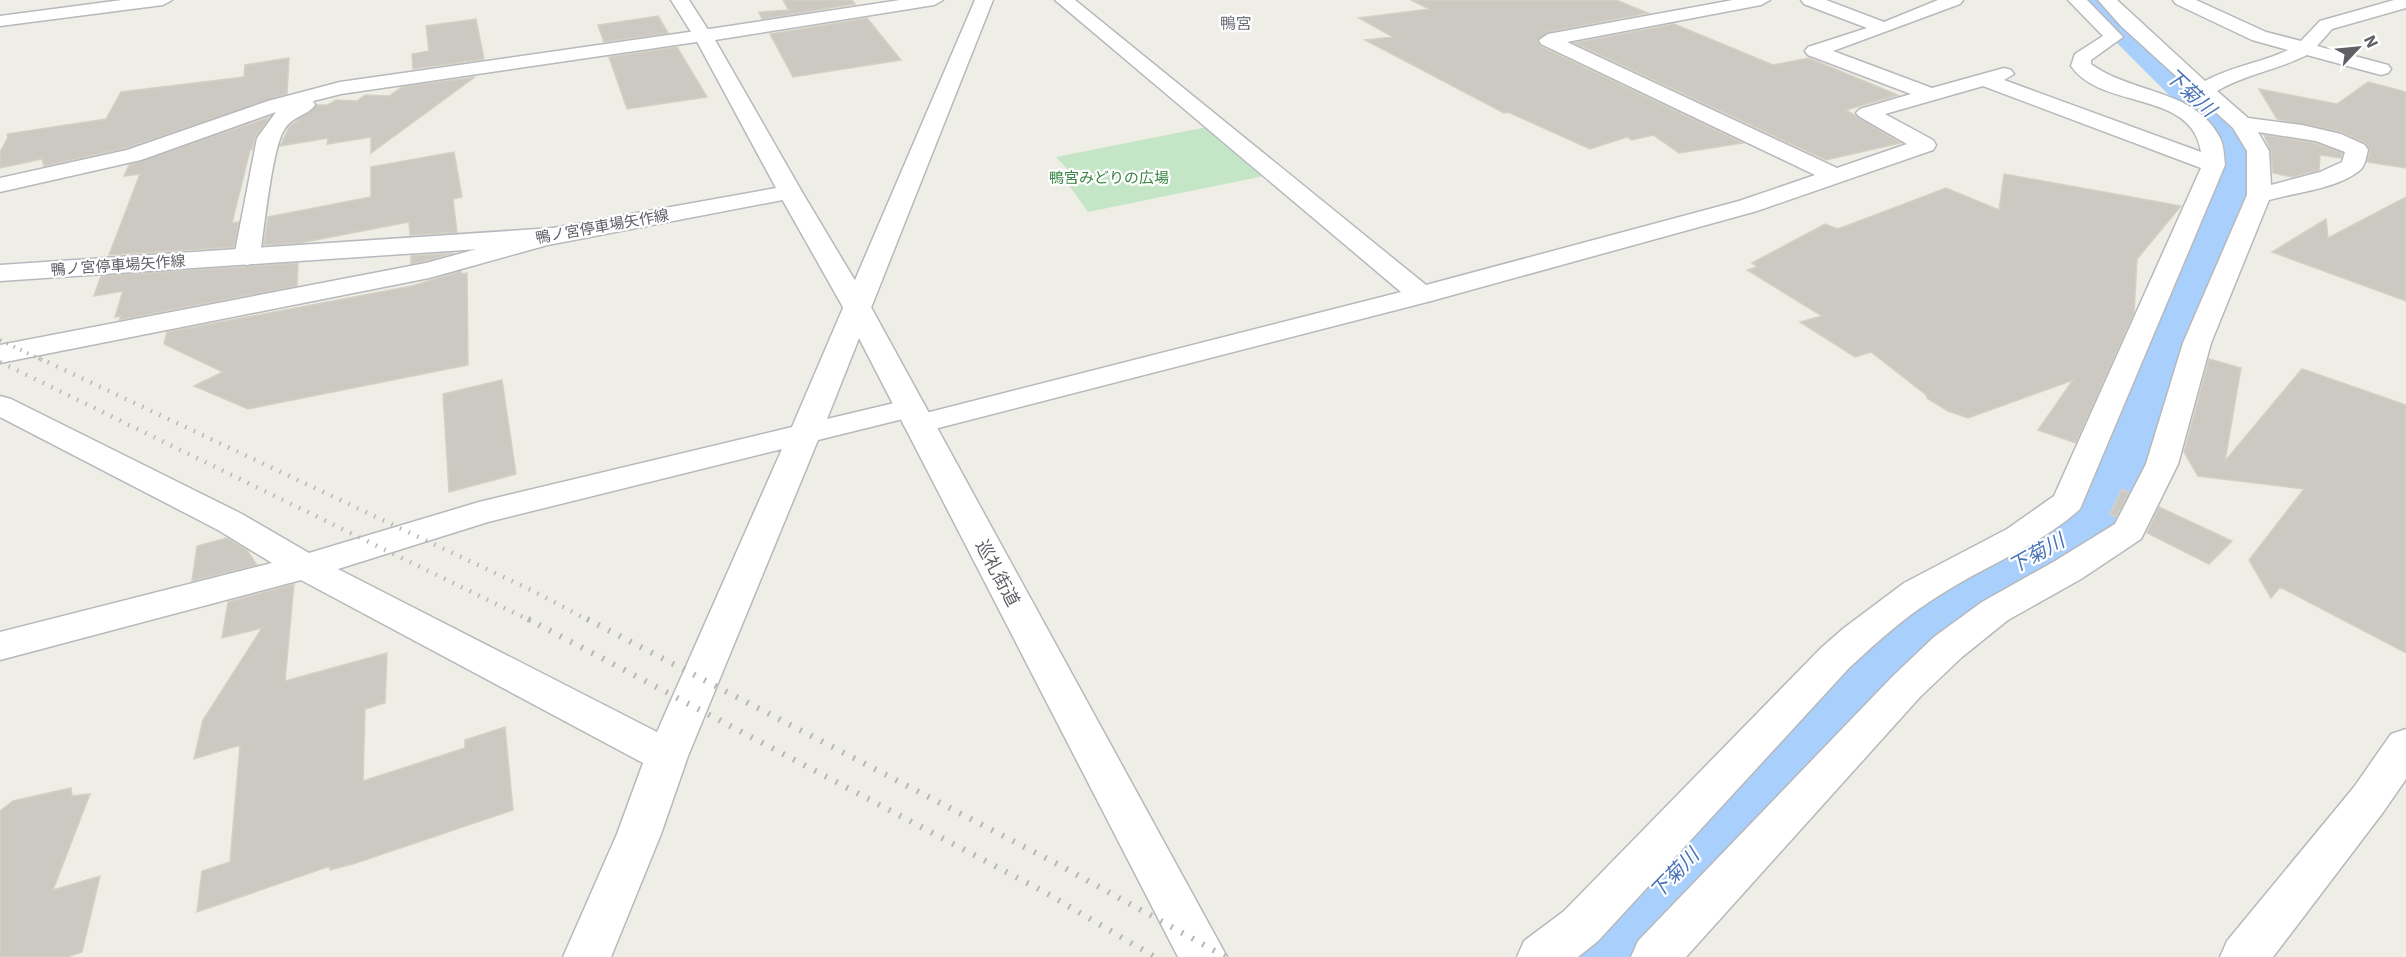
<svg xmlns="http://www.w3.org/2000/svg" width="2406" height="957" font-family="'IBM Plex Sans','Noto Sans JP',sans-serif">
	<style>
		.green { fill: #c4e6c7 }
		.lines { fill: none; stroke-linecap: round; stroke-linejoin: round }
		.river { fill: #a9cffc; fill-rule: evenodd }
		.building { fill: #cbc9c2; stroke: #d4d1c4; stroke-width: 1.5 }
		.minor-casing { stroke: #b6b8bc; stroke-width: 3 }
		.tertiary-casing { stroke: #b6b8bc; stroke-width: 3 }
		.secondary-casing { stroke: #b7b9bf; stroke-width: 3 }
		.minor { fill: #fff; fill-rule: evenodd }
		.tertiary { fill: #fff; fill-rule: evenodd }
		.secondary { fill: #fff; fill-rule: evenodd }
		.rail-far2 { stroke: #b6b7b7; stroke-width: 4; stroke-dasharray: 1.5 6; stroke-linecap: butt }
		.rail-far1 { stroke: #b6b7b7; stroke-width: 4.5; stroke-dasharray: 1.5 8; stroke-linecap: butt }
		.rail { stroke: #b6b7b7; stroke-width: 6; stroke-dasharray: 2 10; stroke-linecap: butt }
		.labels { text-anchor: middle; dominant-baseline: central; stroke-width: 4.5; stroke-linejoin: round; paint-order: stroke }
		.far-park-label { font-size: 15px; fill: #388343; stroke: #fff }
		.far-street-label { font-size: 15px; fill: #5e6066; stroke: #fff }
		.far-neighbourhood-label { font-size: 16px; fill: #6f7278; stroke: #fff }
		.street-label { font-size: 18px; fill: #5e6066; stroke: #fff }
		.water-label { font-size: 20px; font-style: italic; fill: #4872b7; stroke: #fff }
	</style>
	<rect width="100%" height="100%" fill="#efeee6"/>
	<path class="green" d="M 1207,127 L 1264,176 L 1088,212 L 1063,177 L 1072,174 L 1056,157 Z"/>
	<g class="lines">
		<path class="river" d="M 2074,0 L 2115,0 L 2238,112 L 2263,149 L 2264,167 L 2142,500 L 2131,516 L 2093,554 L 2005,603 L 1918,672 L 1660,957 L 1541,957 L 1556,924 L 1860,630 L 1949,565 L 2041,520 L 2075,489 L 2216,167 L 2215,149 L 2204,130 Z"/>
	</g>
	<path class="building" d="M 783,0 L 852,0 L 855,4 L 762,19 L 759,12 L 789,10 Z
		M 1411,0 L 1616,0 L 1648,13 L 1548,32 L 1537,41 L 1540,46 L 1743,143 L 1679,153 L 1653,135 L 1632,140 L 1627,137 L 1590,149 L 1508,112 L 1504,113 L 1365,40 L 1393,37 L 1359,18 L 1429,9 Z
		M 658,16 L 668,33 L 604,42 L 598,25 Z
		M 867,18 L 901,60 L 793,77 L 770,34 Z
		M 476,19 L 484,59 L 413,69 L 412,54 L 429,51 L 426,26 Z
		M 1674,24 L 1773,65 L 1809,58 L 1898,95 L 1846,110 L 1901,143 L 1826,160 L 1574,43 Z
		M 677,47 L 707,97 L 627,109 L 609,57 Z
		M 289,58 L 287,94 L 126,148 L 44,166 L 42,159 L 0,168 L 0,152 L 8,137 L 7,134 L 106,119 L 121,92 L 244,77 L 245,65 Z
		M 475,77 L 371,153 L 371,137 L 327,144 L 328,138 L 280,146 L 289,127 L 317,105 L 328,105 L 336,100 L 357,101 L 365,95 L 389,96 L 402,87 Z
		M 2368,82 L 2406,92 L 2406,168 L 2367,162 L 2370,151 L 2367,144 L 2342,132 L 2277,119 L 2259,89 L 2337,104 Z
		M 270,117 L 255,137 L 252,150 L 250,150 L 232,223 L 239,222 L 234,247 L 109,255 L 140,174 L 124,176 L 129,165 Z
		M 2264,135 L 2315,143 L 2342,153 L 2341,158 L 2320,155 L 2319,170 L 2292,177 L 2273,173 L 2271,151 Z
		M 454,152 L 462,197 L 453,199 L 457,232 L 410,235 L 409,222 L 300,243 L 264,245 L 268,217 L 371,197 L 371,167 Z
		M 2004,174 L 2181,206 L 2137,259 L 2134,313 L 2076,443 L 2038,430 L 2073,380 L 1968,418 L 1948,411 L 1928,399 L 1925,394 L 1871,352 L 1855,357 L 1800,322 L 1822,316 L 1747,270 L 1757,267 L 1752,263 L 1825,224 L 1838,229 L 1946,188 L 1999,210 Z
		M 2406,197 L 2406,301 L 2272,252 L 2326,219 L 2328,238 Z
		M 454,253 L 425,261 L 411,264 L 411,256 Z
		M 298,263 L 297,286 L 119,320 L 121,316 L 115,317 L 123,291 L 94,296 L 101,276 Z
		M 461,271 L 462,274 L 467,273 L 468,365 L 248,409 L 194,386 L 223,372 L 164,344 L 167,332 L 412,286 Z
		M 2209,359 L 2241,368 L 2225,461 L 2302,369 L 2406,405 L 2406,653 L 2280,587 L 2271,598 L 2249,560 L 2304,489 L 2198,476 L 2184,452 Z
		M 502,380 L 516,474 L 449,492 L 443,394 Z
		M 2122,489 L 2129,493 L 2116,517 L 2110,514 Z
		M 2159,507 L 2232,541 L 2209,564 L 2147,533 Z
		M 227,538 L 247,550 L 257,565 L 192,581 L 197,546 Z
		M 294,584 L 285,681 L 387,653 L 385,703 L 365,709 L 363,781 L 465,748 L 465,740 L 505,727 L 513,810 L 356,863 L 330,870 L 330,866 L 197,912 L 202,871 L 230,862 L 240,745 L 194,759 L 203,720 L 262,628 L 222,638 L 228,602 Z
		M 71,788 L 72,796 L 90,794 L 53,890 L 100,876 L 82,952 L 67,957 L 0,957 L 0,811 L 13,801 Z"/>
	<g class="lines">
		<defs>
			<path id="minor" d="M 122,0 L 172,0 L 163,5 L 0,26 L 0,16 Z
				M 975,0 L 993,0 L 827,419 L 911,399 L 922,401 L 926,408 L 922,414 L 1401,292 L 1055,0 L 1075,0 L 1426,285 L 1739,201 L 1815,175 L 1541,44 L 1539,40 L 1548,34 L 1733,0 L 1770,0 L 1761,5 L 1567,42 L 1837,168 L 1907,144 L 1860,117 L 1856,113 L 1860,109 L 1911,94 L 1808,55 L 1805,51 L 1808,47 L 1867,28 L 1804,4 L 1801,0 L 1826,0 L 1884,22 L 1938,0 L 1963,0 L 1960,4 L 1833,51 L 1932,88 L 2004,68 L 2011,70 L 2014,74 L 2004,80 L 2201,152 C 2192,89 2102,111 2071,66 L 2075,54 L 2103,36 L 2068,0 L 2087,0 L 2123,37 L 2091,60 L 2091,64 C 2131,94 2196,89 2220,138 C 2224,146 2224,156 2225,165 L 2080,509 C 2039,546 1989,564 1943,593 C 1908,614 1878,641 1849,668 L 1598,941 L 1578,957 L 1517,957 L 1524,941 L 1564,911 L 1821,648 L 1844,628 L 1904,583 L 2007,529 L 2054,496 L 2201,168 L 1983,86 L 1885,114 L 1933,140 L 1936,145 L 1933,150 L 1757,211 L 1431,301 L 919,433 L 908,431 L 903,424 L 907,418 L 818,440 L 688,756 L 661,834 L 611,957 L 563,957 L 617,834 L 643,763 L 301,580 L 0,660 L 0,632 L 272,563 L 218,530 L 0,417 L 0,396 L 11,399 L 242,514 L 309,553 L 479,502 L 792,427 ZM 782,449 L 657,732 L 338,569 L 488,522 Z
				M 2098,0 L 2117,0 L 2205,81 C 2232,66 2261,63 2288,50 L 2252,40 L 2176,4 L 2173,0 L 2196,0 L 2266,32 L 2301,41 L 2320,21 L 2394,0 L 2406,0 L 2406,8 L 2332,29 L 2317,46 L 2388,65 L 2391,69 L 2388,73 L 2381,75 L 2307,55 C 2277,70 2246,74 2217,91 L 2248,118 L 2302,125 L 2341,134 L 2365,145 L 2368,150 C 2366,157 2365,167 2359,171 C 2336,189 2297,192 2269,200 L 2211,343 L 2178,464 L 2141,539 L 2081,579 L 2008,620 L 1962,657 L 1920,697 L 1686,957 L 1631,957 L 1638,941 L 1892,677 L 1934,637 L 1982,602 L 2055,561 L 2115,524 L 2146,464 L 2183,343 L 2247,195 L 2247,151 L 2233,128 L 2121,26 ZM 2258,132 L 2316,141 L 2345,152 L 2342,162 L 2320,172 L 2271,185 L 2269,151 Z
				M 703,30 L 710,32 L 712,36 L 710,40 L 341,94 L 313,101 L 315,105 C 309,115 292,116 284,130 C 272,149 264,230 260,257 L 256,262 L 247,265 L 238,262 L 234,257 L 257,138 L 276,112 L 141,160 L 0,192 L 0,178 L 127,150 L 268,101 L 340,82 Z
				M 553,228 L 562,231 L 566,236 L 562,241 L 429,278 L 0,363 L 0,345 L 426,263 Z
				M 2406,729 L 2406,779 L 2384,811 L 2273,957 L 2220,957 L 2227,941 L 2354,787 L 2391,734 Z"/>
			<path id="tertiary" d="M 671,0 L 689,0 L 712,36 L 710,40 L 696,40 Z
				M 790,185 L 798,187 L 802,192 L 872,309 L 1227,957 L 1178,957 L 844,309 L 778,192 L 782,187 Z"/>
			<path id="secondary" d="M 900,0 L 943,0 L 934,5 L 715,40 L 802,192 L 798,197 L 553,244 L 0,281 L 0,265 L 553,228 L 776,188 L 694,36 L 703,30 Z"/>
		</defs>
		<use href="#minor" class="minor-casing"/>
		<use href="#tertiary" class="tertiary-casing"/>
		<use href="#secondary" class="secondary-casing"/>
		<use href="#minor" class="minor"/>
		<use href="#tertiary" class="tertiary"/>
		<use href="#secondary" class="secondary"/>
		<path class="rail-far2" d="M 0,340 L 42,360"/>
		<path class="rail-far1" d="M 39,358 L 531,590 L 590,621
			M 0,362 L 531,621"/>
		<path class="rail" d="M 528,619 L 1048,894 L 1155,957
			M 587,619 L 1063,867 L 1226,957"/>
	</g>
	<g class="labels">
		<g class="far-park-label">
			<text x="1109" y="177">鴨宮みどりの広場</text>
		</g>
		<g class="far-street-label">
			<text transform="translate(602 226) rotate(-10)">鴨ノ宮停車場矢作線</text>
			<text transform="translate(118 265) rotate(-4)">鴨ノ宮停車場矢作線</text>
		</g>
		<g class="far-neighbourhood-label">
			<text x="1236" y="23">鴨宮</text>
		</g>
		<g class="street-label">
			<text transform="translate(998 573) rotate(62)">巡礼街道</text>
		</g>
		<g class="water-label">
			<text transform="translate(2191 92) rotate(43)">下菊川</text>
			<text transform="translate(2036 553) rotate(-29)">下菊川</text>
			<text transform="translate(1674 873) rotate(-46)">下菊川</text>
		</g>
	</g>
	<g transform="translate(2358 48) rotate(64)" stroke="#ffffff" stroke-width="4.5" paint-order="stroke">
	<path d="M0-4.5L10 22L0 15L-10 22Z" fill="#5e6066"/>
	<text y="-9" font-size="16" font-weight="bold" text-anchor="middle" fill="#5e6066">N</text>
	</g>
</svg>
